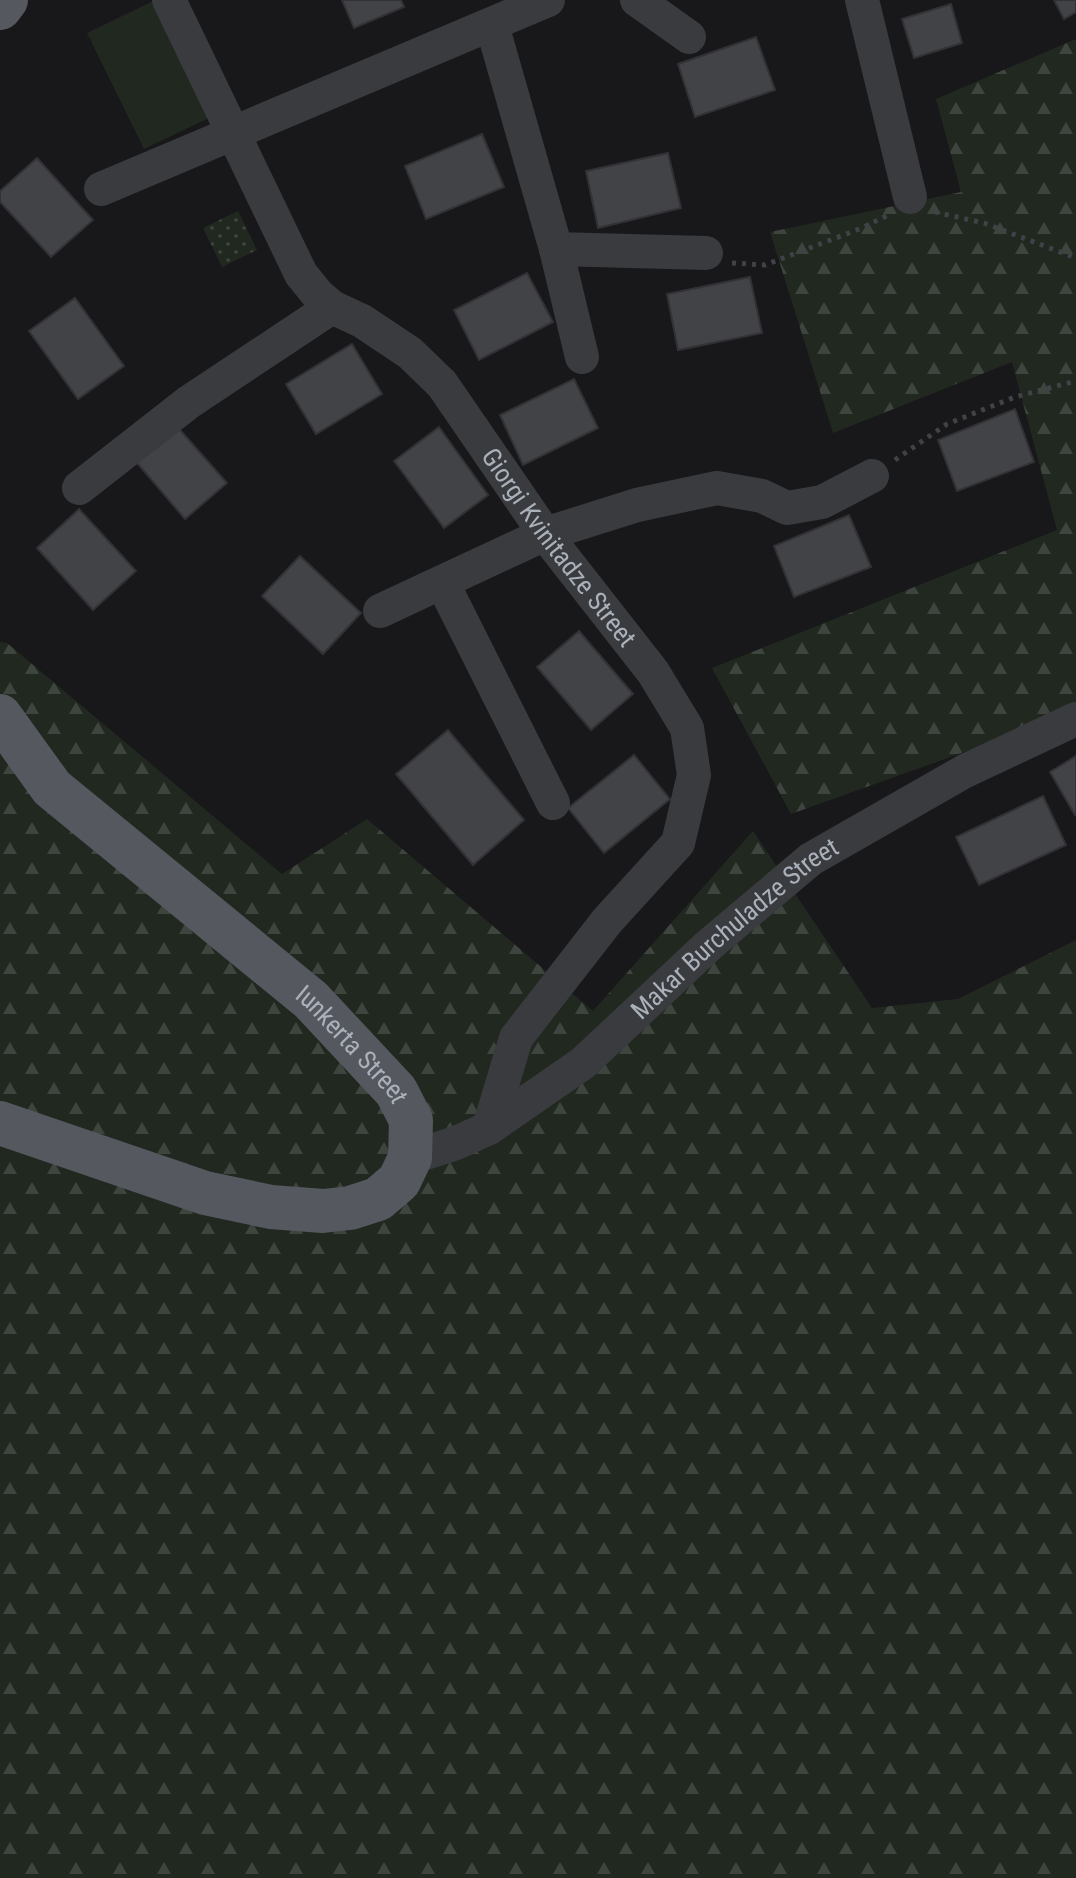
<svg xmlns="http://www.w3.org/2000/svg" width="1076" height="1878" font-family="'Roboto Condensed',sans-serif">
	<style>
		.green { fill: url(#green-dots) }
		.forest { fill: url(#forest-firs) }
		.pitch { fill: #202820 }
		.building { fill: #424347; stroke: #323236; stroke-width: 2 }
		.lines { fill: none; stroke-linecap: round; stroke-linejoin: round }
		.path { stroke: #3f4246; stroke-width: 5; stroke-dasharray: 4 6; stroke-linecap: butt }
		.minor { stroke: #393b3f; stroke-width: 34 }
		.major { stroke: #55585e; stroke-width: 44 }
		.labels { text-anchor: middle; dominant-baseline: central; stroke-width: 6; stroke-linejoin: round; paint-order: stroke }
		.street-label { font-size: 26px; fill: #aab1ba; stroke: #131315 }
	</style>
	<defs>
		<pattern id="green-dots" width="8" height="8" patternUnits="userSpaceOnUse" patternTransform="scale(2)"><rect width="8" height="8" fill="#202820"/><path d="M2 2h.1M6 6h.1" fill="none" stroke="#3e453e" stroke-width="1.8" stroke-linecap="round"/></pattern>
		<pattern id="forest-firs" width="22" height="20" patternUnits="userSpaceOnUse" patternTransform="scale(2)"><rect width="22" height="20" fill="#202820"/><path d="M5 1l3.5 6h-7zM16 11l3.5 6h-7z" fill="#3e453e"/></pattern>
	</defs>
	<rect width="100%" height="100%" fill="#18181a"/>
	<path class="green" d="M 238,211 L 257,250 L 222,267 L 203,228 Z"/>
	<path class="forest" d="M 1076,39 L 1076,712 L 791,814 L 712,668 L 1057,530 L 1012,362 L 833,433 L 770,232 L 961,192 L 936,99 Z
		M 0,642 L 7,643 L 282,874 L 367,819 L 593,1011 L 753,831 L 872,1008 L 958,999 L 1076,940 L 1076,1878 L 0,1878 Z"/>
	<path class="pitch" d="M 153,1 L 209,118 L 144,149 L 87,33 Z"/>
	<path class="building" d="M 342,0 L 401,0 L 404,7 L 354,28 Z
		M 1054,0 L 1076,0 L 1076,12 L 1064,19 Z
		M 951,4 L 962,43 L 914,58 L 902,19 Z
		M 756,37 L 775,90 L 695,117 L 678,64 Z
		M 482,134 L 504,187 L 426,219 L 405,166 Z
		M 668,153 L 681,208 L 598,228 L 586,171 Z
		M 37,158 L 93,220 L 51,257 L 0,202 L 0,191 Z
		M 527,273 L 553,322 L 479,360 L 454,310 Z
		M 750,277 L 762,333 L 678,350 L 667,294 Z
		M 75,298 L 124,366 L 78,399 L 29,331 Z
		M 352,344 L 382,394 L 316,434 L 286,384 Z
		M 574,379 L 598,428 L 523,465 L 500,415 Z
		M 1015,409 L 1034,462 L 957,491 L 938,440 Z
		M 173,422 L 227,483 L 185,519 L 132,457 Z
		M 439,427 L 488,495 L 444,528 L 394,461 Z
		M 79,509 L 136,571 L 93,610 L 37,548 Z
		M 849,515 L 871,567 L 794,597 L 774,546 Z
		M 300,556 L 361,613 L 323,654 L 262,596 Z
		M 579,631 L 633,694 L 591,730 L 537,667 Z
		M 448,730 L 524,820 L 473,865 L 396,774 Z
		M 634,755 L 670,799 L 604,853 L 568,808 Z
		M 1076,756 L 1076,814 L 1075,815 L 1050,772 Z
		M 1043,796 L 1066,845 L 979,885 L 956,837 Z"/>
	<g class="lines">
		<path class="path" d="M 935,212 L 984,223 L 1076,258
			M 732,263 L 765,265 L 862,228 L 888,215
			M 895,460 L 947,424 L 1015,397 L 1076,381"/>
		<g class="minor">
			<path id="s1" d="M 169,0 L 301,274 L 318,295 L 332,307 L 362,321 L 410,353 L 442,384 L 545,534 L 653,672 L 687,728 L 694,775 L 678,843 L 607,921 L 516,1038 L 489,1128"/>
			<path d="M 637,0 L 689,37"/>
			<path d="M 862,0 L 910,197"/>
			<path d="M 492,25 L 556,249 L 706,253"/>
			<path d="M 101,189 L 548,0"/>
			<path d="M 556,249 L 582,357"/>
			<path d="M 79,488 L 189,402 L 332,307"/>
			<path d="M 443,584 L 553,803"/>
			<path d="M 380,611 L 545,534 L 637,505 L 717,488 L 762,496 L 787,508 L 822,502 L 872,476"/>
			<path id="s2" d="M 410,1158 L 456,1143 L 489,1128 L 583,1063 L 709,945 L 811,859 L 965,771 L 1076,719"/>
		</g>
		<g class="major">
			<path d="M 0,8 L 6,0"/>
			<path id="s3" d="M 0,716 L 52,788 L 311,1000 L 396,1091 L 411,1120 L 410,1158 L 399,1181 L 378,1199 L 350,1208 L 323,1211 L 271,1207 L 205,1193 L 0,1123"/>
		</g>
	</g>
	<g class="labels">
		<g class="street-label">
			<text stroke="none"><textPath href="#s1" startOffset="686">Giorgi Kvinitadze Street</textPath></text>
			<text stroke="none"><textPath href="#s2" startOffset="402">Makar Burchuladze Street</textPath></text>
			<text stroke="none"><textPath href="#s3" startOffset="484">Iunkerta Street</textPath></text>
		</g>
	</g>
</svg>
